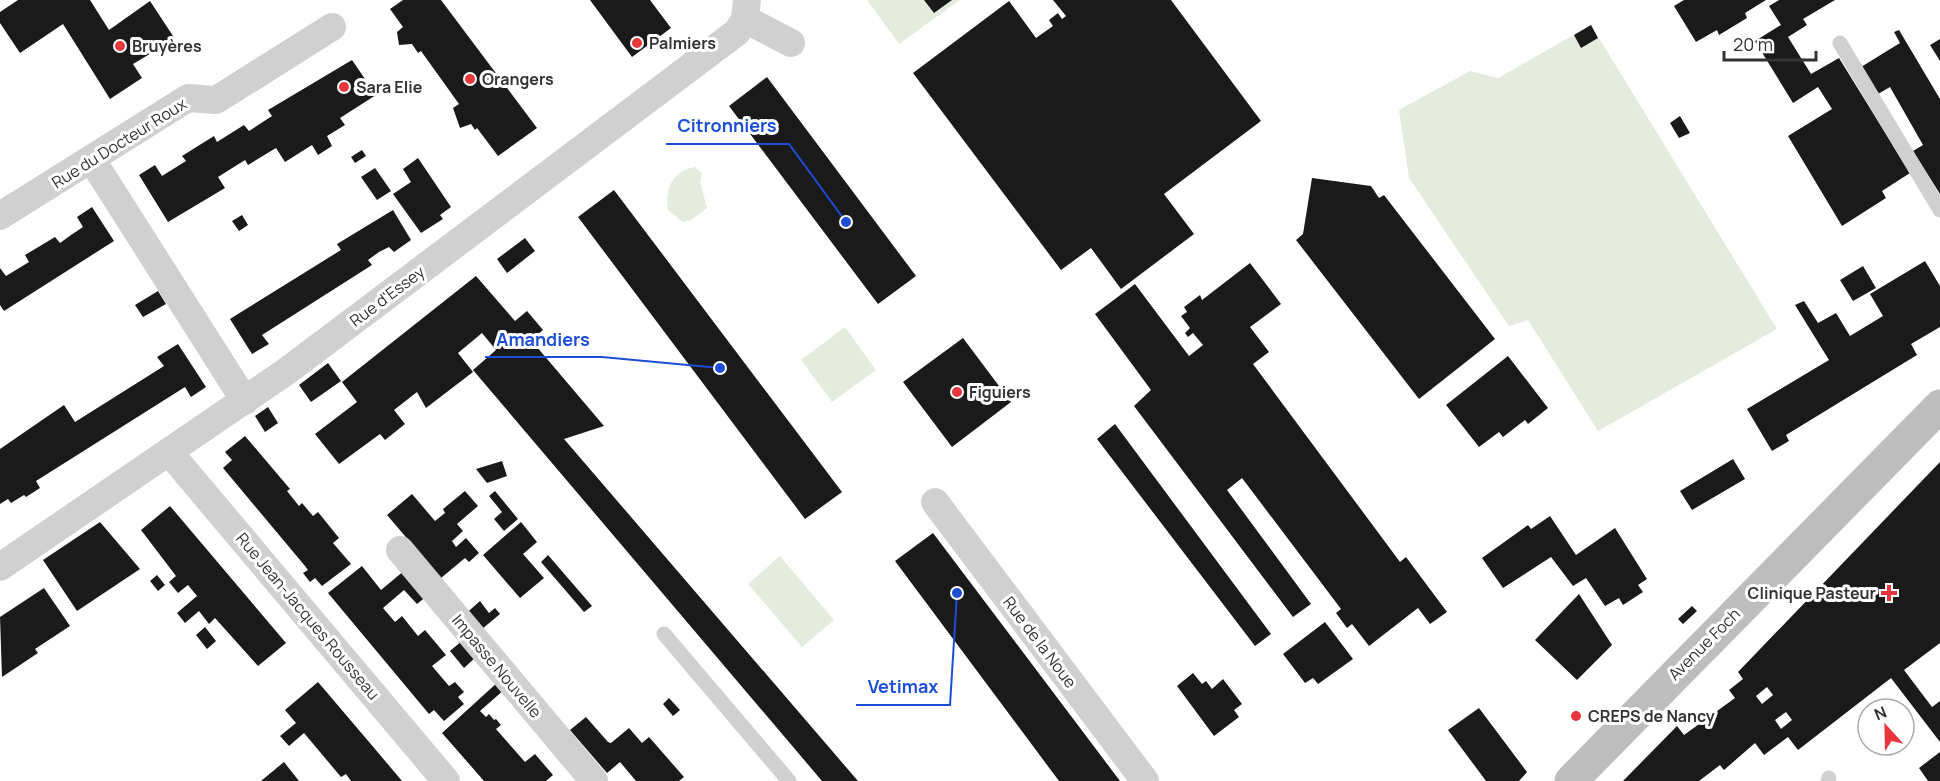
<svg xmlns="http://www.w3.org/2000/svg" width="1940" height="781" font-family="Manrope,sans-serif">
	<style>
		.green { fill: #e5ecde }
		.building { fill: #1a1a1a; fill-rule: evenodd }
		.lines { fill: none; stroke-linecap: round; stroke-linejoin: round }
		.lane { stroke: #d0d0d0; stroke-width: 15 }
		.street { stroke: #d0d0d0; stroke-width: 28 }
		.secondary { stroke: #bdbdbd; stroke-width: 33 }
		.poi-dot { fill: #e9363c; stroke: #fff; stroke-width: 2 }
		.labels { text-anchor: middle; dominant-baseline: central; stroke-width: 6; stroke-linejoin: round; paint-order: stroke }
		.poi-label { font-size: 16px; font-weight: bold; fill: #333; stroke: #fff; text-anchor: start }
		.street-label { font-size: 16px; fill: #333; stroke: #fff }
		.leader { fill: none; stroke: #1d4ed8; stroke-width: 2 }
		.callout-dot { fill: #1d4ed8; stroke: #fff; stroke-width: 2 }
		.callout-label { font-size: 18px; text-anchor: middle; font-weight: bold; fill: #1d4ed8; stroke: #fff; stroke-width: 6; stroke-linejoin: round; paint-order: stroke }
	</style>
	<rect width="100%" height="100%" fill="#fff"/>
	<path class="green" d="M 867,0 L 960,0 L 899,44 Z
		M 1591,25 L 1777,329 L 1598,431 L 1528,320 L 1509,326 L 1409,178 L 1399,110 L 1470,71 L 1498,78 Z
		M 695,167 L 702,173 L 700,182 L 707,208 L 691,220 L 683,222 L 668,210 C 665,189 672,171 695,167 Z
		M 845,327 L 876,370 L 832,402 L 801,360 Z
		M 780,556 L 834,620 L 802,647 L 748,584 Z"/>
	<path class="building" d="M 18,0 L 90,0 L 109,30 L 150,1 L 175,39 L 133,64 L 142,78 L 110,99 L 63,24 L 20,53 L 0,23 L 0,12 Z
		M 403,0 L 441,0 L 537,128 L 498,156 L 477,128 L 475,130 L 471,124 L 460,128 L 453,108 L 459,104 L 421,51 L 418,53 L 412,44 L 399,45 L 397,32 L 403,27 L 390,9 Z
		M 590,0 L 650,0 L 671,28 L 632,57 Z
		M 924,0 L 952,0 L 934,13 Z
		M 1053,0 L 1171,0 L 1261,121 L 1164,194 L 1194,234 L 1121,289 L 1091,248 L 1061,270 L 913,73 L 1009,1 L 1036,38 L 1053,26 L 1049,20 L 1058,13 L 1062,19 L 1066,16 Z
		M 1684,0 L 1766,0 L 1745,13 L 1747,18 L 1719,35 L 1717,30 L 1696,42 L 1674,6 Z
		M 1779,0 L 1835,0 L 1803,19 L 1807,25 L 1788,37 L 1811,74 L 1839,58 L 1910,173 L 1882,191 L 1886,198 L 1842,226 L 1788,136 L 1832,109 L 1818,87 L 1793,103 L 1755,41 L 1781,25 L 1769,6 Z
		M 1591,25 L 1598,38 L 1581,48 L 1574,35 Z
		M 1899,30 L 1940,99 L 1940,194 L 1913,151 L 1923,145 L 1890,87 L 1878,94 L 1861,67 L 1900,43 L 1894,32 Z
		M 1940,39 L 1940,61 L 1930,45 Z
		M 352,60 L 376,95 L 340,118 L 345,125 L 327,136 L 332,146 L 318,155 L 312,145 L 285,162 L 276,148 L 248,165 L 245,160 L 218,177 L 225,188 L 168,222 L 139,175 L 155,165 L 162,176 L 186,161 L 182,156 L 214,136 L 217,142 L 244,125 L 249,131 L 272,116 L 268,110 Z
		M 767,77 L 916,276 L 878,304 L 729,106 Z
		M 1680,116 L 1690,133 L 1679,138 L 1670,123 Z
		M 362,150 L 366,156 L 355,163 L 351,157 Z
		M 418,158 L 451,207 L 440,215 L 443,219 L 421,233 L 393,194 L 411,182 L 403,169 Z
		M 375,168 L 391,191 L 377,200 L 361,177 Z
		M 1312,178 L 1371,186 L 1379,198 L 1384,195 L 1495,339 L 1419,399 L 1296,240 L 1303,234 Z
		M 614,190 L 842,492 L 805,519 L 578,217 Z
		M 92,207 L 114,241 L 4,311 L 0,305 L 0,268 L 6,276 L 29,262 L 25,255 L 55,237 L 60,243 L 71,235 L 83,227 L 77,217 Z
		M 393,210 L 411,240 L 394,252 L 389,247 L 379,252 L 368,260 L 372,265 L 262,335 L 269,344 L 252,354 L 230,319 L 341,250 L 337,244 Z
		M 242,215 L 248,225 L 239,231 L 232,221 Z
		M 525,238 L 535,251 L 507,273 L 497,259 Z
		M 1925,261 L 1940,286 L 1940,327 L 1911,344 L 1917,355 L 1786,435 L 1789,441 L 1772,451 L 1747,409 L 1829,360 L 1795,305 L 1804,301 L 1818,323 L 1836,313 L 1850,336 L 1883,316 L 1870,294 Z
		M 1250,263 L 1281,304 L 1250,327 L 1269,352 L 1253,364 L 1400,562 L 1406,557 L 1447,612 L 1430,624 L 1418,608 L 1369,646 L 1352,624 L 1347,628 L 1336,613 L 1341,609 L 1242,478 L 1227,490 L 1311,604 L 1293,617 L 1134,406 L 1151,390 L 1095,314 L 1135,284 L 1189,356 L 1203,345 L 1193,333 L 1188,337 L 1185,333 L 1190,328 L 1181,316 L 1187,312 L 1184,307 L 1200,295 L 1202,300 Z
		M 1863,266 L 1876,288 L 1853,301 L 1840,280 Z
		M 476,276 L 515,321 L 527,311 L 543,330 L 531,340 L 604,426 L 564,439 L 858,781 L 822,781 L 473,370 L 496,350 L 482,333 L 458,353 L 473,372 L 426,408 L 417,392 L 394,410 L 405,424 L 385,440 L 380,434 L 339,464 L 315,434 L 357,402 L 342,382 Z
		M 158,291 L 166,304 L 143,317 L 135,305 Z
		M 963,338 L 1011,402 L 952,447 L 903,382 Z
		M 178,344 L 206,387 L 191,397 L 185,387 L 36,481 L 40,488 L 26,497 L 24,495 L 11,503 L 8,499 L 0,504 L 0,449 L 64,405 L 75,422 L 164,366 L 157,357 Z
		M 1508,356 L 1548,408 L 1528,424 L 1525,420 L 1503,437 L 1499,432 L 1479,447 L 1446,405 Z
		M 328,363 L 341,381 L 311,402 L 299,385 Z
		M 268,407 L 278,423 L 265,432 L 255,416 Z
		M 1115,424 L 1271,634 L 1255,646 L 1097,439 Z
		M 245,436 L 290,489 L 287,491 L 299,506 L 302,503 L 313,516 L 318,512 L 339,538 L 333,543 L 351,564 L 322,586 L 315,578 L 310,582 L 303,573 L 308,570 L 305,566 L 223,468 L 232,460 L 225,452 Z
		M 1733,459 L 1745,479 L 1692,510 L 1680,491 Z
		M 502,461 L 507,476 L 487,483 L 476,469 Z
		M 1940,462 L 1940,643 L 1904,670 L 1932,707 L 1940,701 L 1940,742 L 1891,678 L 1798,750 L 1788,737 L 1764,755 L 1755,743 L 1724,770 L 1720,765 L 1699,781 L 1623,781 L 1677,726 L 1684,735 L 1735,698 L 1729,690 L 1743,679 L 1738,672 ZM 1767,687 L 1773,695 L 1762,704 L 1756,696 ZM 1786,712 L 1792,720 L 1781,729 L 1775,720 Z
		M 465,491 L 478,506 L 457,524 L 463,531 L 452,541 L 456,547 L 466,538 L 479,553 L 469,562 L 465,558 L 441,578 L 387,515 L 412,494 L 435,521 L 445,513 L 443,509 Z
		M 495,491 L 518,519 L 504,531 L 494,519 L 502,512 L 489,496 Z
		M 170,506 L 286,643 L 258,666 L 215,618 L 209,624 L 199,611 L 185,623 L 177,613 L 197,596 L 188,585 L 178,593 L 169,582 L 176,576 L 141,530 Z
		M 1550,516 L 1576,555 L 1615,528 L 1647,579 L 1638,585 L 1643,592 L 1623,605 L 1619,598 L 1605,606 L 1586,578 L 1573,586 L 1551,557 L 1503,588 L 1482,558 L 1528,525 L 1531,529 Z
		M 100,522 L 140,569 L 77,611 L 43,560 Z
		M 521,522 L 537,542 L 523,554 L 544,578 L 520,598 L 483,555 Z
		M 933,533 L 1016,643 L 1120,781 L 1059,781 L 895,561 Z
		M 548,555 L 592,606 L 584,612 L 541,562 Z
		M 362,566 L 381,590 L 405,570 L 427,596 L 417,604 L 404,590 L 383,608 L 395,622 L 402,616 L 418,636 L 425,630 L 446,655 L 432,666 L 449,686 L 455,682 L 464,692 L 458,697 L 464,704 L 444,721 L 434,710 L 429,714 L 328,593 Z
		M 157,575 L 165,585 L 158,591 L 150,581 Z
		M 44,588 L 70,626 L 35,649 L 38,653 L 2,677 L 0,617 Z
		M 1579,594 L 1612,645 L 1577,680 L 1535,640 Z
		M 480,601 L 489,613 L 495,608 L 500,614 L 476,634 L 462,617 Z
		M 1692,606 L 1697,611 L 1683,624 L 1678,619 Z
		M 1325,622 L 1353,659 L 1318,684 L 1313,678 L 1305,683 L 1283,654 Z
		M 205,627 L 216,641 L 207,649 L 196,635 Z
		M 463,640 L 477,656 L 464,668 L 450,651 Z
		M 1193,673 L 1202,684 L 1206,681 L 1212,689 L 1223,679 L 1242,704 L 1234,710 L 1239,717 L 1214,736 L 1177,686 Z
		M 499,681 L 505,689 L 480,711 L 486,717 L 489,714 L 494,720 L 496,719 L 501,725 L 496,729 L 525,762 L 535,754 L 553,775 L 546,781 L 484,781 L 442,733 Z
		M 318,682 L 375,749 L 402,781 L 351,781 L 346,774 L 341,777 L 304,733 L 289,746 L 280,736 L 296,723 L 285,710 Z
		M 669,698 L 680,710 L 673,716 L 663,704 Z
		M 1479,708 L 1527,772 L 1519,781 L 1486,781 L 1448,730 Z
		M 586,717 L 608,742 L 611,743 L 629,728 L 642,743 L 649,737 L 684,777 L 679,781 L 636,781 L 620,762 L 607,773 L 570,730 Z
		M 1940,752 L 1940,781 L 1928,781 L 1919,768 Z
		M 284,762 L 299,781 L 261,781 Z"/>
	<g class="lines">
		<path class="lane" d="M 1840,43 L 1940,210
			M 664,634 L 789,781
			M 1828,781 L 1829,778"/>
		<path class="street" d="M 745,19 L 791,43
			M 92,160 L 245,401
			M 0,216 L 188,98 L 216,100 L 332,27
			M 169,452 L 446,781
			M 935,502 L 1145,781
			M 400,550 L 594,781
			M 0,567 L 287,371 L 737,32 L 745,19 L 747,0"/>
		<path class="secondary" d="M 1571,781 L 1940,406"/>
	</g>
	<g class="poi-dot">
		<circle cx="637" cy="43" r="6"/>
		<circle cx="120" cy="46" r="6"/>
		<circle cx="470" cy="79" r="6"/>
		<circle cx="344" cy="87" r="6"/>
		<circle cx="957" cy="392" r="6"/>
		<path d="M1886 584h6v6h6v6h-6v6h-6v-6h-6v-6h6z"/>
		<circle cx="1576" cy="716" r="6"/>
	</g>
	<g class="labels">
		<g class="poi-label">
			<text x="649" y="43">Palmiers</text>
			<text x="132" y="46">Bruyères</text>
			<text x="482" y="79">Orangers</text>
			<text x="356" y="87">Sara Elie</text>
			<text x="969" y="392">Figuiers</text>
			<text x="1876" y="593" text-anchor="end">Clinique Pasteur</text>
			<text x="1588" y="716">CREPS de Nancy</text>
		</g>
		<g class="street-label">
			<text transform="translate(119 143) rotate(-32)">Rue du Docteur Roux</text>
			<text transform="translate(387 296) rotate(-37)">Rue d'Essey</text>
			<text transform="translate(308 616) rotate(50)">Rue Jean-Jacques Rousseau</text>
			<text transform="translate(1040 642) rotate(53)">Rue de la Noue</text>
			<text transform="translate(1704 644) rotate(-45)">Avenue Foch</text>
			<text transform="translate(497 666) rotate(50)">Impasse Nouvelle</text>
		</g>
	</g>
	<path class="leader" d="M846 222L789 144H666M720 368L602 357H485M957 593L950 705H856"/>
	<g class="callout-dot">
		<circle cx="846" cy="222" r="6"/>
		<circle cx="720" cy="368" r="6"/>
		<circle cx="957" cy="593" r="6"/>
	</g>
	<g class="callout-label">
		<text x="727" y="132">Citronniers</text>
		<text x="543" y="346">Amandiers</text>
		<text x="903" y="693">Vetimax</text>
	</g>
	<g transform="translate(1886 727) rotate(338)"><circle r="28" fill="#ffffff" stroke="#adadad" stroke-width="1.5"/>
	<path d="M0-4.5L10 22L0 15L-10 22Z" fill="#e9363c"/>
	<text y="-9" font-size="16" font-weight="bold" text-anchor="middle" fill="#333333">N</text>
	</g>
	<path d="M1724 51v9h92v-9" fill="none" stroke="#333333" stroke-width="3"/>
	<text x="1733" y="51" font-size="18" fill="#333333" stroke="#ffffff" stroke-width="4.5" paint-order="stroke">20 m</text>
</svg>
